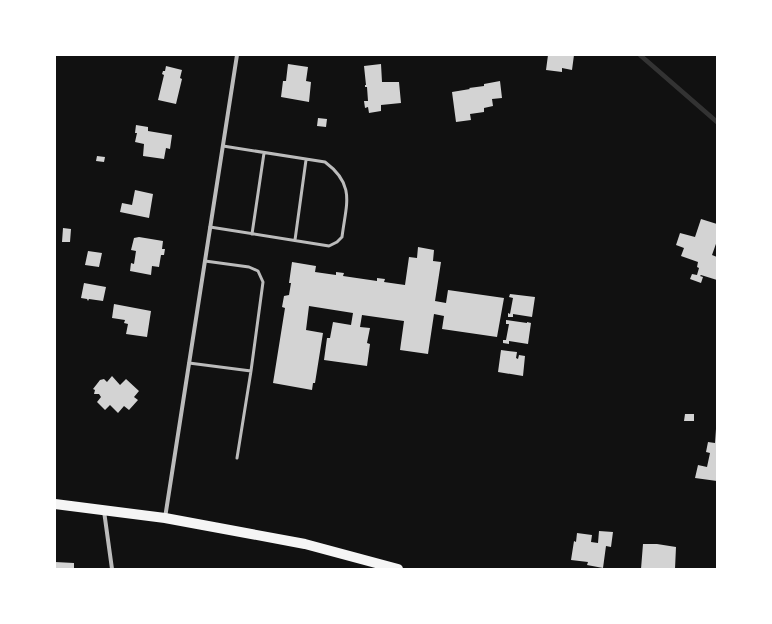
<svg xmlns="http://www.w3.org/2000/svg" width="772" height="624" font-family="Lora,serif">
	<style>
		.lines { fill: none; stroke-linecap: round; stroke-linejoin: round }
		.stream { stroke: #333; stroke-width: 4.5 }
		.building { fill: #d3d3d3 }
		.service { stroke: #bcbcbc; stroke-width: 3 }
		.minor { stroke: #bcbcbc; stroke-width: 4 }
		.primary { stroke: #f5f5f5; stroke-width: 10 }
	</style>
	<rect width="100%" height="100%" fill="#111"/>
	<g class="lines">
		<path class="stream" d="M 640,55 L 717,122"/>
	</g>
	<path class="building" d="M 548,55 L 574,55 L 572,70 L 562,68 L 562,72 L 546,70 Z
		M 288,64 L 308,67 L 306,81 L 311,82 L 309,102 L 281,97 L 283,81 L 286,81 Z
		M 381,64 L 382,82 L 399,82 L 401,103 L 381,105 L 381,111 L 369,113 L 368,107 L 365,108 L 364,101 L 368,101 L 367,87 L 365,87 L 365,85 L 366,85 L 364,66 Z
		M 166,66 L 182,70 L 180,78 L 182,79 L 176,104 L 158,100 L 164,75 L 162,74 L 163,71 L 165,71 Z
		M 500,81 L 502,98 L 492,99 L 493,106 L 484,108 L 484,112 L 470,114 L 471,120 L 456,122 L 452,92 L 470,89 L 469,88 L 484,86 L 484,84 Z
		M 318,118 L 327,119 L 326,127 L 317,126 Z
		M 136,125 L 148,127 L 148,131 L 172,135 L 170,149 L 166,148 L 164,159 L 143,156 L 144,144 L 135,142 L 137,133 L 135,133 Z
		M 97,156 L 105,157 L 104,162 L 96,161 Z
		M 135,190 L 153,194 L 149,218 L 120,212 L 122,203 L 132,205 Z
		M 701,219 L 717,224 L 717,241 L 712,255 L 717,257 L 717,280 L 701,275 L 700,276 L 703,277 L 701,283 L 690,279 L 692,274 L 697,275 L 699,268 L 697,267 L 698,262 L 681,256 L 684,248 L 676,245 L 680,233 L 695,237 Z
		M 63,228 L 71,229 L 70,242 L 62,242 Z
		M 139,237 L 163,241 L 162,249 L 165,249 L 164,255 L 161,255 L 159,267 L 152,266 L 151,275 L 130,271 L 131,263 L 134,264 L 136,251 L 131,250 L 134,238 Z
		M 418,247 L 434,250 L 433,261 L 441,262 L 435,301 L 446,303 L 448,290 L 504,298 L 497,337 L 442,329 L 444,316 L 434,314 L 428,354 L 400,350 L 404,321 L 362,315 L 360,327 L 370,328 L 367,343 L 370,344 L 367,366 L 324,360 L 327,338 L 330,338 L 333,322 L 351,325 L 353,313 L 309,306 L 306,330 L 323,333 L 315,383 L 313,383 L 312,390 L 273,383 L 285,308 L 282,307 L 284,296 L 289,295 L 291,283 L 289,283 L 292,262 L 316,266 L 315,272 L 336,275 L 336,272 L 344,273 L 343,276 L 377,281 L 377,278 L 385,279 L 384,282 L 405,285 L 409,257 L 417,258 Z
		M 88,251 L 102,253 L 99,267 L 85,265 Z
		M 84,283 L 106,287 L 103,301 L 89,299 L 88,301 L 87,299 L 81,298 Z
		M 510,294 L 535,297 L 532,317 L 513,314 L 513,317 L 508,317 L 508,313 L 510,314 L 513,298 L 509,297 Z
		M 114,304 L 151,311 L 147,337 L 126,334 L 128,324 L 124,323 L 125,320 L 112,318 Z
		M 506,320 L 527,323 L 527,322 L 531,323 L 528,344 L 509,341 L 509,344 L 503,343 L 503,340 L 506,340 L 509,324 L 506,324 Z
		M 501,350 L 517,352 L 516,358 L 518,359 L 519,355 L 525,356 L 523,376 L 498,372 Z
		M 112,376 L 120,385 L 126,379 L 139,391 L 134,397 L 138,400 L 129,410 L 124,406 L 118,413 L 110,405 L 105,410 L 97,402 L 101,397 L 99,394 L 94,394 L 95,390 L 93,389 L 100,380 L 104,379 L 107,382 Z
		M 685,414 L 694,414 L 694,421 L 684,421 Z
		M 716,429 L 717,481 L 695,478 L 698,465 L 707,467 L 710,453 L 706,452 L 708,442 L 715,443 Z
		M 599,531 L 613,532 L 611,547 L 606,546 L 603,568 L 587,565 L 588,562 L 571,560 L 574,541 L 576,542 L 577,533 L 592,535 L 591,542 L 598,543 Z
		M 643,544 L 657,544 L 676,547 L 675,569 L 641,569 Z
		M 55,562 L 74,563 L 74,569 L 55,569 Z"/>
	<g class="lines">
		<path class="service" d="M 210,227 L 329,246 L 337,242 L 342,237 C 346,204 356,185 325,162 L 223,146
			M 252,234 L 264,153
			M 295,240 L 306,160
			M 189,363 L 251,371 L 263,282 L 258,271 L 249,267 L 205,261
			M 237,458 L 251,371"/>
		<path class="minor" d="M 104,511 L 112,569
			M 165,518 L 237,55"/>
		<path class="primary" d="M 55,504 L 165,518 L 305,544 L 398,569"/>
	</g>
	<rect width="772" height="624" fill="none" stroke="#ffffff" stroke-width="112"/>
</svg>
